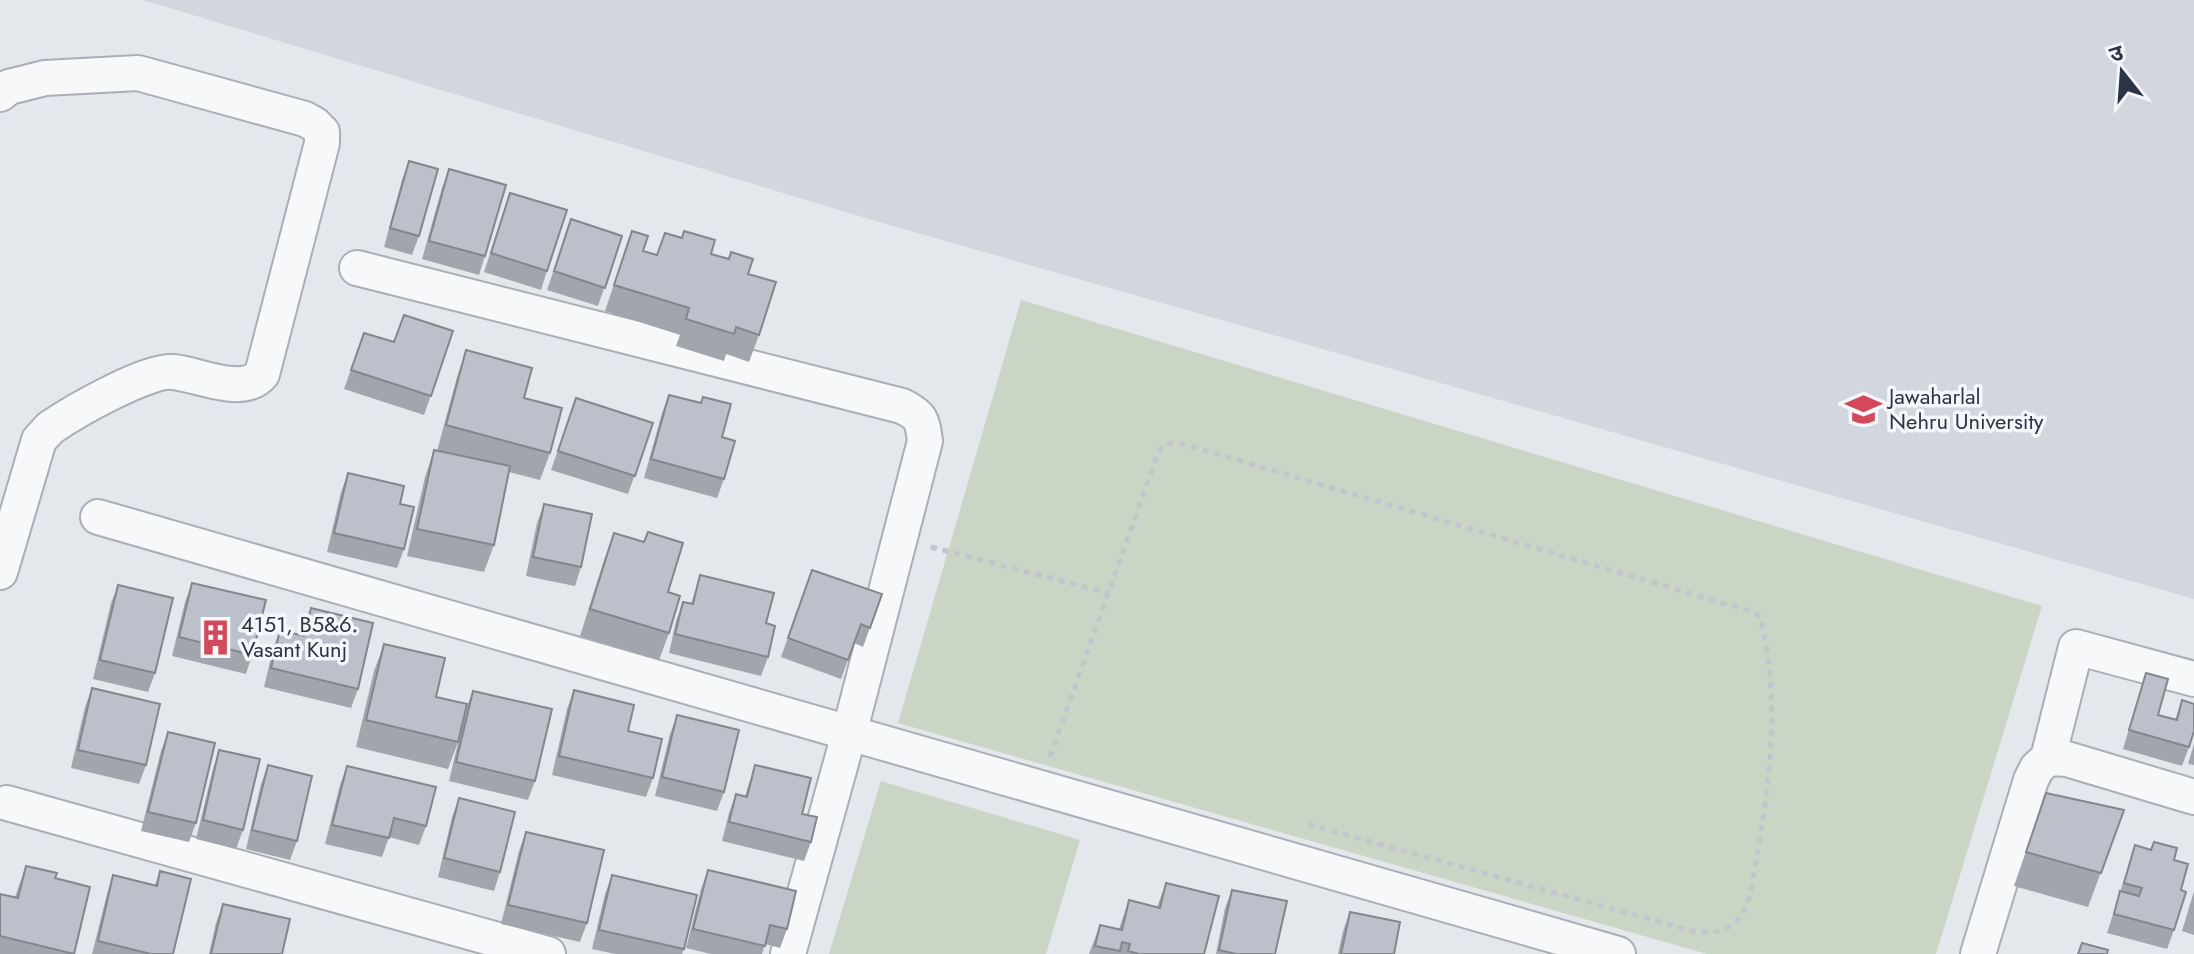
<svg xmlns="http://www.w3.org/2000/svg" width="2194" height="954" font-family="Jost,'Noto Sans Devanagari',sans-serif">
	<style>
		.built { fill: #d2d6de }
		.green { fill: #c9d6c5 }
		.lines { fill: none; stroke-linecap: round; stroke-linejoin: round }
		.street-casing { stroke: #a9aeb7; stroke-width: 38 }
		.path { stroke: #c2c5cb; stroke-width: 5; stroke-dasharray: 6 6; stroke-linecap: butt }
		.street { stroke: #f7f8fa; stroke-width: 34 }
		.wall { fill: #a1a5ae }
		.building { fill: #bbc0ca; stroke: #83868d; stroke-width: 2 }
		.labels { text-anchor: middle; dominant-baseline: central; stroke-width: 7; stroke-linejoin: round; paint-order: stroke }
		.poi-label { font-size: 22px; fill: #2b3445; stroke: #f4f6f9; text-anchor: start }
	</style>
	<rect width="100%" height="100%" fill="#e4e7ec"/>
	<path class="built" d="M 143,0 L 2194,0 L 2194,599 L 869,219 Z"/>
	<path class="green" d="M 1021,300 L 2042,606 L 1936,954 L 1707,954 L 898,723 Z
		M 881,781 L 1080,840 L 1046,954 L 829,954 Z"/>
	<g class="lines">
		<defs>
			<path id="street" d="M 0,94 L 9,87 L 45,78 L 138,73 L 305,119 L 314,124 L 322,132 L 322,143 L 262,374 C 243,397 198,374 173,372 C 148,369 73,412 50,428 L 39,440 L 0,572
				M 357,268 L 902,406 C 922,416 922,420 925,441 L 849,734 L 788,954
				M 98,517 L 1618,954
				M 2048,758 L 2067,759 L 2194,797
				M 7,803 L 548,954
				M 1978,954 L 2031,780 L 2037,768 L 2048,758 L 2076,647 L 2194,679"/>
		</defs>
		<use href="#street" class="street-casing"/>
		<path class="path" d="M 931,547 L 1109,593
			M 1050,757 L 1158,453 C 1164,443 1172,441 1183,444 L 1750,611 L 1760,617 C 1781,695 1770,786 1755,865 C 1752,882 1751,903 1740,917 C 1728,931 1714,934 1696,932 L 1307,824"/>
		<use href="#street" class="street"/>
	</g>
	<path class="wall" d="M 409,161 L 419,236 L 412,255 L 384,247 L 402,180 Z
		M 449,169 L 485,256 L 479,275 L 422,259 L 442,188 Z
		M 510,193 L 547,271 L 541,290 L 484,272 Z
		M 571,219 L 622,236 L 598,306 L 547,290 Z
		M 632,231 L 643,251 L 657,255 L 711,254 L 748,274 L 759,335 L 749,362 L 726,354 L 724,361 L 676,346 L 680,335 L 605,311 Z
		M 453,331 L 424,415 L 344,389 L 364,333 L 394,342 Z
		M 466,350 L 524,398 L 550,453 L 540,480 L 509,472 L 494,545 L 484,572 L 407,556 L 425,477 L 434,450 L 437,451 L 457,377 Z
		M 669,395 L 722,437 L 724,479 L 717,498 L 644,478 L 662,413 Z
		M 576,398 L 653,423 L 628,494 L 551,470 Z
		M 348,473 L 400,504 L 404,549 L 397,568 L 327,552 L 341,492 Z
		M 544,504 L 581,567 L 575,586 L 526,576 L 537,523 Z
		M 614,533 L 668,592 L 669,633 L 659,660 L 580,636 L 604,560 Z
		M 812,570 L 882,594 L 863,647 L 854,643 L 841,679 L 781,657 Z
		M 700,575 L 766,623 L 768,657 L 761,676 L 669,653 L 676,621 L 683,602 L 691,604 Z
		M 192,583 L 252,655 L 246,674 L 172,656 L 185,602 Z
		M 118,585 L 155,673 L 148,692 L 93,679 L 111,603 Z
		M 311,608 L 358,689 L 351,708 L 264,687 L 273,649 L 280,630 L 302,635 Z
		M 384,644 L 436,697 L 458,742 L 448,769 L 356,747 L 374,671 Z
		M 2146,673 L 2158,715 L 2175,720 L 2182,700 L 2189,747 L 2182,766 L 2123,749 Z
		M 92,688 L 146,765 L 139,784 L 71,768 L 85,707 Z
		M 574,690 L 628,731 L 653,778 L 646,797 L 552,775 L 567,709 Z
		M 473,691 L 535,781 L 528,800 L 449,781 L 466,709 Z
		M 677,715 L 724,792 L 717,811 L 655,796 L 670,734 Z
		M 168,732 L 196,823 L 189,842 L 141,831 L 161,751 Z
		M 2194,744 L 2194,765 L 2188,764 Z
		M 219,750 L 243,830 L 236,849 L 196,839 L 213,769 Z
		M 268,765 L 297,841 L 290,860 L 246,849 L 261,784 Z
		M 755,765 L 802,814 L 811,842 L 804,861 L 722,841 L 729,813 L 736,794 L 745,796 Z
		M 347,766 L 426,826 L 419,845 L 389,837 L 382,857 L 325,844 L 340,785 Z
		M 2046,793 L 2124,810 L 2088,907 L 2014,886 Z
		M 459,798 L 500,872 L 494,891 L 438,877 L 452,817 Z
		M 526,832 L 587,923 L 580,942 L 501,924 L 519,851 Z
		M 2135,845 L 2174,860 L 2181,890 L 2174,930 L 2167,949 L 2107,933 Z
		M 26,866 L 55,878 L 74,954 L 0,954 L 0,894 L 15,897 Z
		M 708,870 L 787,929 L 780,948 L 765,944 L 762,954 L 711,954 L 686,948 L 701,889 Z
		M 160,871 L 173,954 L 92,954 L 107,894 L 113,875 L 155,885 Z
		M 612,875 L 684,949 L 682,954 L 615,954 L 592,949 L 605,894 Z
		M 1166,883 L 1204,954 L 1089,954 L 1100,925 L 1119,929 L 1129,900 L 1157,907 Z
		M 1232,890 L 1275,954 L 1216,954 L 1225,908 Z
		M 2194,891 L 2194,935 L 2182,931 Z
		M 223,904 L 282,954 L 209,954 L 216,923 Z
		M 1350,912 L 1394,954 L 1338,954 L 1343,931 Z"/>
	<path class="building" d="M 409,161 L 438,169 L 419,236 L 390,228 Z
		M 449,169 L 506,185 L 485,256 L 429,241 Z
		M 510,193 L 567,210 L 547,271 L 491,253 Z
		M 571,219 L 622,236 L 605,288 L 554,271 Z
		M 632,231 L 648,236 L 643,251 L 657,255 L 665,233 L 682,238 L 684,231 L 715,240 L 711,254 L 729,259 L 731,252 L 753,259 L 748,274 L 776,282 L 759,335 L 736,327 L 734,334 L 686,319 L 689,308 L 614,285 Z
		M 404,315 L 453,331 L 431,396 L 351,370 L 364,333 L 394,342 Z
		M 466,350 L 532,368 L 524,398 L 562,408 L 550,453 L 446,425 Z
		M 669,395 L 701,403 L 703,397 L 731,404 L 722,437 L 735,441 L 724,479 L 651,459 Z
		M 576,398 L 653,423 L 635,476 L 558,451 Z
		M 434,450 L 510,466 L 494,545 L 417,529 Z
		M 348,473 L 404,486 L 400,504 L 414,507 L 404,549 L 334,533 Z
		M 544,504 L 592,514 L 581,567 L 533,557 Z
		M 648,532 L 683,543 L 668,592 L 680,596 L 669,633 L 590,609 L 614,533 L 644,542 Z
		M 812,570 L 882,594 L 870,628 L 861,624 L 848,660 L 788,638 Z
		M 700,575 L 774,593 L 766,623 L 775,626 L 768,657 L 675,634 L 683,602 L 693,604 Z
		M 192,583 L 266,600 L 252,655 L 179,637 Z
		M 118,585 L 173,598 L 155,673 L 100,660 Z
		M 311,608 L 373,623 L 358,689 L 271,668 L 280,630 L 304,636 Z
		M 384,644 L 445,658 L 436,697 L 467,704 L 458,742 L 366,720 Z
		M 2146,673 L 2168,679 L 2158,715 L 2177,720 L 2182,700 L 2194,704 L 2194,731 L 2189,747 L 2129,730 Z
		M 92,688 L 160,704 L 146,765 L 78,750 Z
		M 574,690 L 634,705 L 628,731 L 662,739 L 653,778 L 559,756 Z
		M 473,691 L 552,709 L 535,781 L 456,762 Z
		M 677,715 L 739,730 L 724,792 L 662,777 Z
		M 168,732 L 215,743 L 196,823 L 148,812 Z
		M 219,750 L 260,759 L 243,830 L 203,820 Z
		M 268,765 L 312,776 L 297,841 L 252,830 Z
		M 755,765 L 811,778 L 802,814 L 817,817 L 811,842 L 729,822 L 736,794 L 747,797 Z
		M 347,766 L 436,787 L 426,826 L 394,818 L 389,838 L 332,825 Z
		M 2046,793 L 2124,810 L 2101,873 L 2026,852 Z
		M 459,798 L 515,812 L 500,872 L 444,858 Z
		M 526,832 L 604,850 L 587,923 L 508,905 Z
		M 2154,842 L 2177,848 L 2174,860 L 2188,864 L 2181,890 L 2186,892 L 2174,930 L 2114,914 L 2120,891 L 2139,896 L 2142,888 L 2124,883 L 2135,845 L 2151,850 Z
		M 26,866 L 57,873 L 55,878 L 90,887 L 74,954 L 0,936 L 0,894 L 18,898 Z
		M 708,870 L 796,891 L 787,929 L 770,925 L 765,946 L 693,929 Z
		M 160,871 L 191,879 L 173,954 L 151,954 L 98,941 L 113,875 L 157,886 Z
		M 612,875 L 697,895 L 684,949 L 599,930 Z
		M 1166,883 L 1219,896 L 1204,954 L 1139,954 L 1128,951 L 1130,944 L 1122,942 L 1120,951 L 1095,946 L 1100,925 L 1122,930 L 1129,900 L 1160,908 Z
		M 1232,890 L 1287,901 L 1275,954 L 1236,954 L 1219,950 Z
		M 223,904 L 290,919 L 282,954 L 211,954 Z
		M 1350,912 L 1400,922 L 1394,954 L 1341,954 Z
		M 2082,943 L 2108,950 L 2107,954 L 2078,954 Z"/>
	<defs>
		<symbol id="university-bare" viewBox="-9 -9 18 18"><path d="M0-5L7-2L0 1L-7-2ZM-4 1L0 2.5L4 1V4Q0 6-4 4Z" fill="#d1495b" stroke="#f4f6f9" stroke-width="2.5" paint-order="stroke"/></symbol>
		<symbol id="building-bare" viewBox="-9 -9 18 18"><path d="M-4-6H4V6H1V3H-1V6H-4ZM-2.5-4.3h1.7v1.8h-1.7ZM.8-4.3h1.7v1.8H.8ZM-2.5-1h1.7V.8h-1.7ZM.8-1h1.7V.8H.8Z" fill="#d1495b" stroke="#f4f6f9" stroke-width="2.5" paint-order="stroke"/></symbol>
	</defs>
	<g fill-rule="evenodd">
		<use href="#university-bare" x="1838" y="384" width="51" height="51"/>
		<use href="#building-bare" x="190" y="612" width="51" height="51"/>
	</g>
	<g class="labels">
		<g class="poi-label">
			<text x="1889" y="396">Jawaharlal<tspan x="1889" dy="25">Nehru University</tspan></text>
			<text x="241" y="624">4151, B5&amp;6.<tspan x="241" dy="25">Vasant Kunj</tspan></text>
		</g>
	</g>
	<g transform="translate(2122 72) rotate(343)" stroke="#f4f6f9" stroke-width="6" paint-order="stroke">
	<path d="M0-6L14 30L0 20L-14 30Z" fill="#2b3445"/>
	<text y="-12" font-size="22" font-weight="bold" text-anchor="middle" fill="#2b3445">उ</text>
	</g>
</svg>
